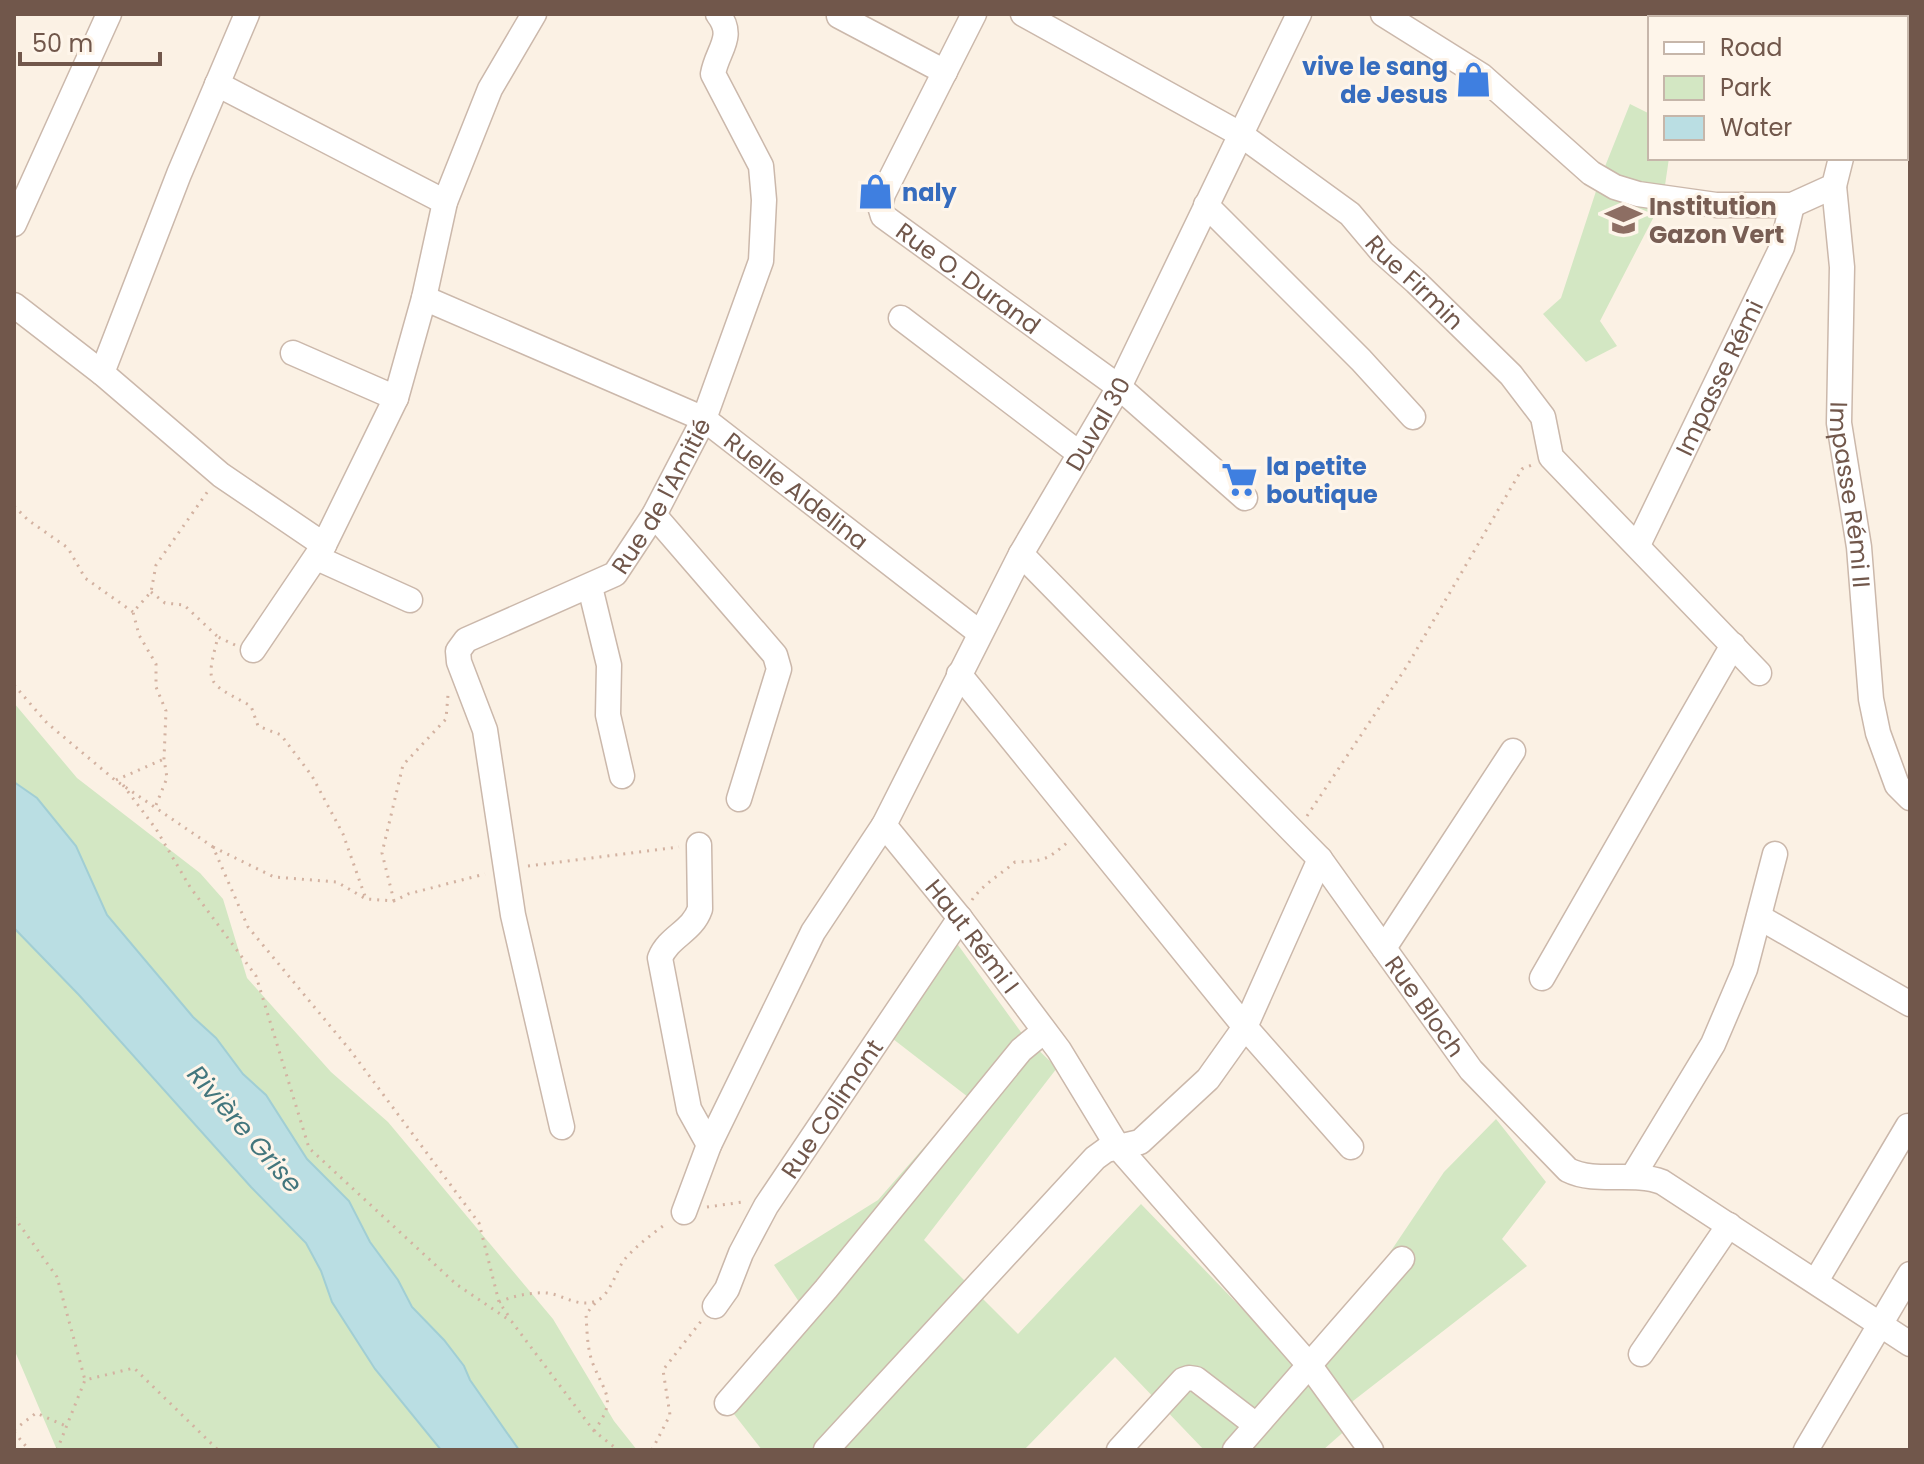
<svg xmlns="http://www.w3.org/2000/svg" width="1924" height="1464" font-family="Poppins,sans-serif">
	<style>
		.green { fill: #d3e7c3 }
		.water { fill: #badee3; stroke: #a1ced4; stroke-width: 2 }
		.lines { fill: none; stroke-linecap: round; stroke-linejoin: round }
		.minor-casing { stroke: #cbb8ab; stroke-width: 27 }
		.path { stroke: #d3b2a1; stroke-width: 3; stroke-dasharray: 2 6; stroke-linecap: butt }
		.minor { stroke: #fff; stroke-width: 24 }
		.labels { text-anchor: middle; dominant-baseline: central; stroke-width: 6; stroke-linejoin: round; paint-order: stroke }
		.shop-label { font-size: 24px; font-weight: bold; fill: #366cbe; stroke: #fef5ea; text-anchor: start }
		.education-label { font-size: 24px; font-weight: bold; fill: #785e54; stroke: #fef5ea; text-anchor: start }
		.street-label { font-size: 24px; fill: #71574b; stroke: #fef5ea }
		.water-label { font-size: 26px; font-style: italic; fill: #43767d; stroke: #fef5ea }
	</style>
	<rect width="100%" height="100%" fill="#fbf1e4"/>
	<path class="green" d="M 1630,104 L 1650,114 L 1650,158 L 1669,158 L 1663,199 L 1600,321 L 1617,346 L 1586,362 L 1543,314 L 1561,298 L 1600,179 Z
		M 14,703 L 77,778 L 200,873 L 223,899 L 247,978 L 331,1072 L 388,1122 L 553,1319 L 614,1421 L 637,1450 L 519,1450 L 470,1380 L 464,1366 L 444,1340 L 412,1307 L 398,1280 L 370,1242 L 349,1201 L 307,1159 L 266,1095 L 243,1074 L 216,1038 L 193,1017 L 107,915 L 76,846 L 37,798 L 14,782 Z
		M 14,928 L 79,995 L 251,1187 L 306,1243 L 321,1271 L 332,1302 L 375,1369 L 441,1450 L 57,1450 L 14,1349 Z
		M 953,938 L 1023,1035 L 1057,1068 L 924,1240 L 1018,1334 L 1141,1204 L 1307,1376 L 1444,1172 L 1496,1119 L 1546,1182 L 1502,1239 L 1527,1266 L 1353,1401 L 1348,1428 L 1323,1450 L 1204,1450 L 1115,1357 L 1024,1450 L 762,1450 L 730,1409 L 808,1315 L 774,1265 L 878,1200 L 968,1097 L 884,1032 Z"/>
	<path class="water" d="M 14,782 L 37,798 L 76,846 L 107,915 L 193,1017 L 216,1038 L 243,1074 L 266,1095 L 307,1159 L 349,1201 L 370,1242 L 398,1280 L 412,1307 L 444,1340 L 464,1366 L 470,1380 L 519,1450 L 441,1450 L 375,1369 L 332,1302 L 321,1271 L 306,1243 L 251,1187 L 79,995 L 14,928 Z"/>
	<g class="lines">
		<defs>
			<g id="minor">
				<path d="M 247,14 L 179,174 L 102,373 L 221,475 L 324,545 L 396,398 L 424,298 L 445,202 L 490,89 L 534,14"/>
				<path id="s1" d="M 974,14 L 883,194 L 880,206 L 883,216 L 1119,387 L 1245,498"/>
				<path id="s2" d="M 1023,14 L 1240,134 L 1350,214 L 1382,252 L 1416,282 L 1511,375 L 1543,417 L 1551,457 L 1759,673"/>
				<path d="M 1383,14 L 1482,76 L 1591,173 L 1615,187 L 1638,194 L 1716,205 L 1792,205 L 1834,186 L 1841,158"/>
				<path d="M 1668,14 L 1676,18"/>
				<path d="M 839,16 L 945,72"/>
				<path d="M 1906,37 L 1910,27"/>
				<path d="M 217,84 L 445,202"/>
				<path d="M 1906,132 L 1910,134"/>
				<path id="s3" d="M 1834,186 L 1842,267 L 1839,423 L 1859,547 L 1871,699 L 1878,733 L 1897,785 L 1910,798"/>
				<path d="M 1206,205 L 1361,360 L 1413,417"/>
				<path d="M 14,224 L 109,14"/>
				<path id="s4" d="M 424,298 L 704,419 L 980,633"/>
				<path d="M 14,305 L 102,373"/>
				<path d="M 901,318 L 1080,454"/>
				<path d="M 293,353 L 396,398"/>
				<path d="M 654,515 L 775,655 L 779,669 L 739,799"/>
				<path id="s5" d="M 1638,545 L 1782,247 L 1792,205"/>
				<path id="s6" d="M 1021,554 L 1320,859 L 1471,1070 L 1568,1170 C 1596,1184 1632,1171 1662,1182 L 1910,1344"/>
				<path d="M 317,558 L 410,600"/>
				<path d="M 590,587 L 609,665 L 608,715 L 622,776"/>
				<path d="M 253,650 L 324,545"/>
				<path d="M 959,674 L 1245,1027 L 1351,1147"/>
				<path id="s7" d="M 884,825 L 960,918 L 1059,1050 L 1118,1147 L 1310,1366 L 1371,1450"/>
				<path d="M 699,845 L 700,909 C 692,932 669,936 660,958 L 689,1109 L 709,1145"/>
				<path d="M 1759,917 L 1910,1004"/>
				<path d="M 1384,948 L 1513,751"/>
				<path d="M 1542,978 L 1733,645"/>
				<path id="s8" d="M 562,1127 L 513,915 L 485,730 L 459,662 L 458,651 L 466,640 L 615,574 L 654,515 L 704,419 L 761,261 L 764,200 L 761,166 L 713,74 C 717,50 736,37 718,14"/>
				<path d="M 1633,1176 L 1713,1044 L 1745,969 L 1775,854"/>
				<path id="s9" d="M 684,1212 L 709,1145 L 813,932 L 884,825 L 1021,554 L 1119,387 L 1299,14"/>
				<path d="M 1816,1281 L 1908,1126"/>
				<path id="s10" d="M 715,1306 L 727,1289 L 741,1253 L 766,1206 L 960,918"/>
				<path d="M 1641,1354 L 1729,1225"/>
				<path d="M 727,1403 L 826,1289 L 1021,1050 L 1044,1031"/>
				<path d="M 826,1450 L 1095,1158 L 1106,1150 L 1140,1142 L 1208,1079 L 1245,1027 L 1320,859"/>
				<path d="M 1119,1450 L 1183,1380 L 1189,1378 L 1196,1379 L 1256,1425"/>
				<path d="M 1235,1450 L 1402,1259"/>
				<path d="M 1806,1450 L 1910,1274"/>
			</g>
		</defs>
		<use href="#minor" class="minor-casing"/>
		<path class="path" d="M 14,506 L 28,520 L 68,548 L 85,578 L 133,612
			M 151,592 L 165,603 L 184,605 L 218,637
			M 235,645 L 218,637 C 205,686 207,682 251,706 L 258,726 L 281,735 L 312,776 L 343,834 L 366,899
			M 14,685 L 47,723 L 115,780 L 213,847 L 248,927 L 350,1050 L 479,1223 L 499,1302 L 510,1318
			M 116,780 L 164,759
			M 123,785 L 156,829 L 190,887 L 256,976 L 309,1148 L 456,1284 L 512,1322 L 594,1431 L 618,1450
			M 156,805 L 167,778 L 164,759 L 166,711 L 156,687 L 156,664 L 139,635 L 133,612 L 151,592 L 156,565 L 208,491
			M 1307,816 L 1407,666 L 1522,469 L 1532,465
			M 213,847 L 274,877 L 337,882 L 366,899 L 394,901 L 408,894 L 485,874
			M 528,866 L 679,847
			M 972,900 C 983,884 1000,875 1015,862 C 1045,861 1047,860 1069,841
			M 394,901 L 382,853 L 403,765 L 446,719 L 448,695
			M 707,1207 L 743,1202
			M 14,1217 L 57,1277 L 85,1380
			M 499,1302 C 513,1296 531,1292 547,1293 C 564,1295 578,1308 596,1301 C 610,1296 616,1271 624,1260 C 636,1246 652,1234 667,1223
			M 14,1430 L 36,1413 L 66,1426
			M 594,1431 C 617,1399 606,1396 593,1364 C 587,1349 587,1330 586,1314 L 597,1301
			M 14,1432 L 29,1450
			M 57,1450 L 85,1380 L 134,1368 L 218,1450
			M 652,1450 L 670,1415 L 663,1370 L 702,1320"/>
		<use href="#minor" class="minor"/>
	</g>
	<defs>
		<symbol id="shop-bare" viewBox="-9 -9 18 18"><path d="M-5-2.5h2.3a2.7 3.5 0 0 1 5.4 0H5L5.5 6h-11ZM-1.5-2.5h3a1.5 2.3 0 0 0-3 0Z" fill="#3f7fe0" stroke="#fef5ea" stroke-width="2.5" paint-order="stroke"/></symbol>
		<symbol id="school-bare" viewBox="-9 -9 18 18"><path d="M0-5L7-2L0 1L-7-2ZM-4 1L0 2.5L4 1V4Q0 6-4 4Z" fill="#8d6e63" stroke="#fef5ea" stroke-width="2.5" paint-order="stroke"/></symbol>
		<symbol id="supermarket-bare" viewBox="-9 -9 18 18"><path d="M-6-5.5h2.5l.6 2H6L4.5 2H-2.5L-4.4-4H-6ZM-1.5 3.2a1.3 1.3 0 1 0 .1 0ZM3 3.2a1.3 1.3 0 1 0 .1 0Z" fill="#3f7fe0" stroke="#fef5ea" stroke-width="2.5" paint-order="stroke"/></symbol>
	</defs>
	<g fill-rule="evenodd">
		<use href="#shop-bare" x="1448" y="54" width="51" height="51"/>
		<use href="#shop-bare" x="850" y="166" width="51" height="51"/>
		<use href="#school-bare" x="1598" y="194" width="51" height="51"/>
		<use href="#supermarket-bare" x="1214" y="454" width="51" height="51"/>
	</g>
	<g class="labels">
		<g class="shop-label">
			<text x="1448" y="66" text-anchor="end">vive le sang<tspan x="1448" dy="28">de Jesus</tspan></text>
			<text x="902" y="192">naly</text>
			<text x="1266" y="466">la petite<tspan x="1266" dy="28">boutique</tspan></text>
		</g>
		<g class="education-label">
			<text x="1649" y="206">Institution<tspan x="1649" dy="28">Gazon Vert</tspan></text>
		</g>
		<g class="street-label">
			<text stroke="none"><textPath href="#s1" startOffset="330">Rue O. Durand</textPath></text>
			<text stroke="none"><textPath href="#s2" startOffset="478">Rue Firmin</textPath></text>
			<text stroke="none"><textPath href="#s5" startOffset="186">Impasse Rémi</textPath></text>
			<text stroke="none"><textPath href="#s9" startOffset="892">Duval 30</textPath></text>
			<text stroke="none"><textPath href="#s4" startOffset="422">Ruelle Aldelina</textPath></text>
			<text stroke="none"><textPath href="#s8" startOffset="756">Rue de l'Amitié</textPath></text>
			<text stroke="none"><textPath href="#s3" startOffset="310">Impasse Rémi II</textPath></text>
			<text stroke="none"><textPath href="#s7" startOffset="142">Haut Rémi I</textPath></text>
			<text stroke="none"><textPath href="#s6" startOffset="608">Rue Bloch</textPath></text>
			<text stroke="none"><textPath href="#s10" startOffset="230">Rue Colimont</textPath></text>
		</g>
		<g class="water-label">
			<text transform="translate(245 1129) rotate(49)">Rivière Grise</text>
		</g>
	</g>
	<rect width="1924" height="1464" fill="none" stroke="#71574b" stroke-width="32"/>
	<rect x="1648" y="16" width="260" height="144" fill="#fef5ea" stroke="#c6b6aa" stroke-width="2"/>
	<rect x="1664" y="42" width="40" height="12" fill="#ffffff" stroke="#c6b6aa" stroke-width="2"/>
	<text x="1720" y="56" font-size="24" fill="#71574b">Road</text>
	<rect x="1664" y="76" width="40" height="24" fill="#d3e7c3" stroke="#c6b6aa" stroke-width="2"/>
	<text x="1720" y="96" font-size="24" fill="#71574b">Park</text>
	<rect x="1664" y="116" width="40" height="24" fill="#badee3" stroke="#c6b6aa" stroke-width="2"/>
	<text x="1720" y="136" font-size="24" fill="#71574b">Water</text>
	<path d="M20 52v12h140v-12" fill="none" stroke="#71574b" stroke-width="4"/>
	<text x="32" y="52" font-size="24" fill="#71574b" stroke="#fef5ea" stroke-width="6" paint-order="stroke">50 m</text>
</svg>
